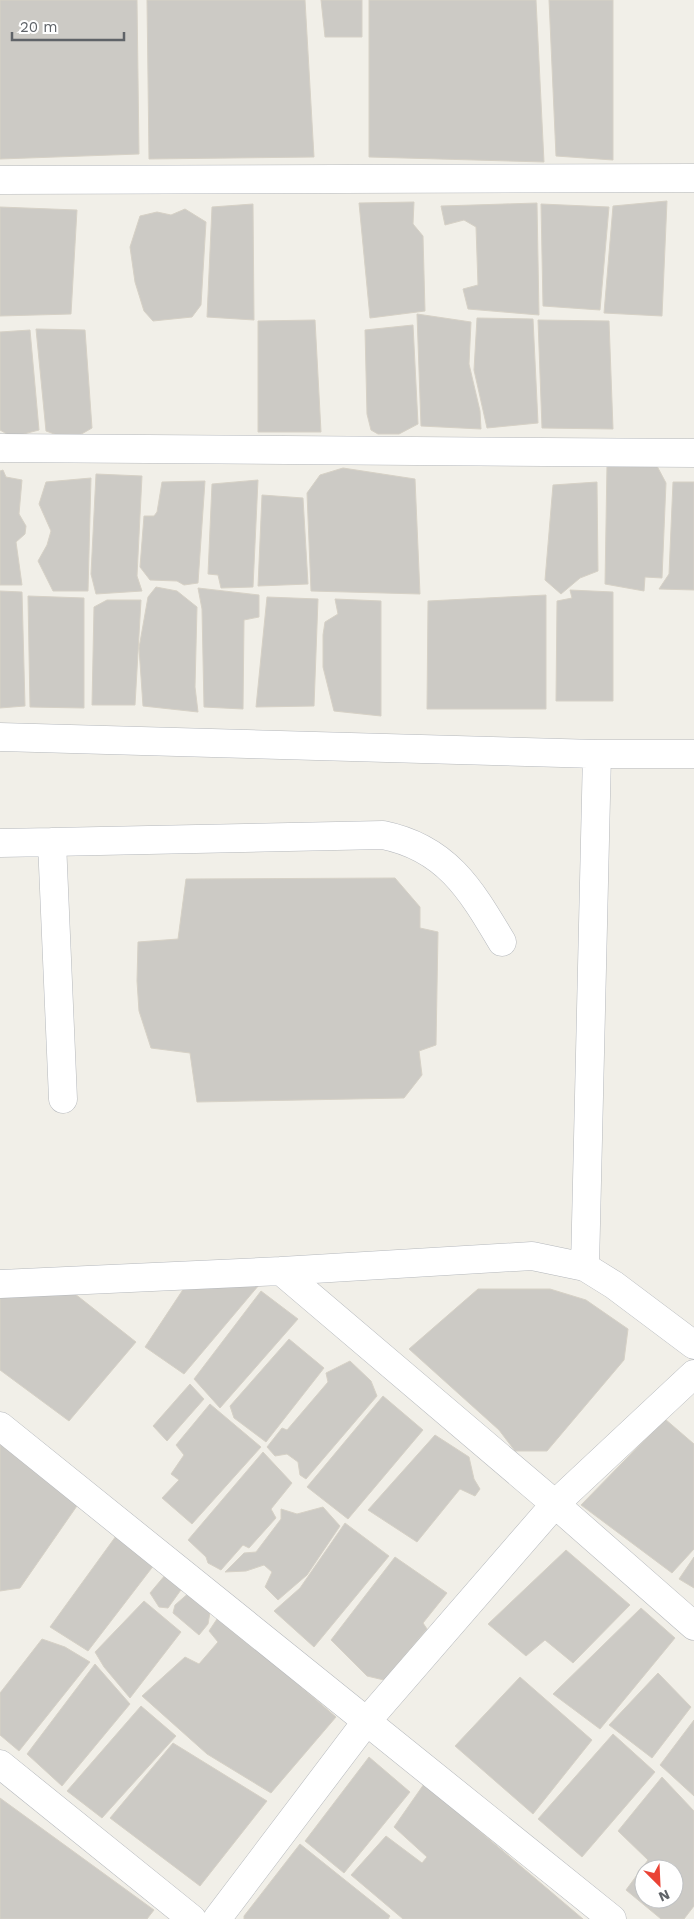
<svg xmlns="http://www.w3.org/2000/svg" width="694" height="1919" font-family="'Work Sans',sans-serif">
	<style>
		.building { fill: #cccac5; stroke: #d6d1c6; fill-rule: evenodd }
		.lines { fill: none; stroke-linecap: round; stroke-linejoin: round }
		.minor-casing { stroke: #b5b8bc; stroke-width: 29 }
		.minor { stroke: #fff; stroke-width: 28 }
	</style>
	<rect width="100%" height="100%" fill="#f1efe8"/>
	<path class="building" d="M 0,0 L 137,0 L 139,154 L 0,159 Z
		M 147,0 L 305,0 L 314,157 L 149,159 Z
		M 321,0 L 362,0 L 362,37 L 325,37 Z
		M 369,0 L 536,0 L 544,162 L 369,157 Z
		M 549,0 L 613,0 L 613,160 L 556,156 Z
		M 667,201 L 662,316 L 604,313 L 613,206 Z
		M 414,202 L 413,224 L 423,236 L 425,311 L 370,318 L 359,203 Z
		M 537,203 L 539,315 L 468,309 L 463,289 L 478,285 L 476,227 L 464,220 L 445,225 L 441,206 Z
		M 253,204 L 254,320 L 207,317 L 212,207 Z
		M 541,204 L 609,207 L 600,310 L 543,306 Z
		M 0,207 L 77,210 L 71,314 L 0,316 Z
		M 185,209 L 206,222 L 201,305 L 192,317 L 153,321 L 144,311 L 135,282 L 130,247 L 140,216 L 157,212 L 171,215 Z
		M 417,314 L 471,322 L 469,364 L 480,411 L 481,429 L 421,426 Z
		M 477,318 L 533,319 L 538,423 L 487,428 L 474,370 Z
		M 315,320 L 321,432 L 258,432 L 258,321 Z
		M 538,320 L 609,321 L 613,429 L 542,428 Z
		M 413,325 L 418,424 L 399,434 L 378,434 L 371,430 L 367,414 L 365,330 Z
		M 36,329 L 85,330 L 92,428 L 71,440 L 46,431 Z
		M 30,330 L 39,430 L 12,437 L 0,430 L 0,332 Z
		M 607,464 L 657,466 L 666,483 L 662,578 L 645,577 L 644,591 L 605,584 Z
		M 343,468 L 415,479 L 420,594 L 311,591 L 307,493 L 320,475 Z
		M 3,470 L 6,477 L 22,480 L 19,514 L 26,526 L 25,534 L 16,542 L 22,585 L 0,585 L 0,471 Z
		M 96,474 L 142,476 L 137,576 L 142,591 L 96,594 L 91,574 Z
		M 91,478 L 88,591 L 53,591 L 38,561 L 47,545 L 51,531 L 39,504 L 46,482 Z
		M 258,480 L 253,587 L 221,588 L 218,575 L 208,574 L 212,484 Z
		M 205,481 L 198,583 L 184,585 L 177,581 L 150,580 L 140,567 L 144,516 L 154,516 L 157,512 L 162,482 Z
		M 597,482 L 598,571 L 580,578 L 561,594 L 545,580 L 553,485 Z
		M 673,482 L 694,482 L 694,590 L 659,589 L 669,574 Z
		M 262,495 L 303,498 L 308,584 L 258,586 Z
		M 156,587 L 177,591 L 197,607 L 195,687 L 198,712 L 143,706 L 139,648 L 148,597 Z
		M 198,588 L 259,595 L 259,617 L 244,620 L 243,709 L 204,707 L 202,609 Z
		M 570,590 L 613,592 L 613,701 L 556,701 L 557,601 L 572,598 Z
		M 0,591 L 22,592 L 25,706 L 0,708 Z
		M 546,595 L 546,709 L 427,709 L 428,601 Z
		M 28,596 L 84,598 L 84,708 L 30,707 Z
		M 267,597 L 318,599 L 314,706 L 256,707 Z
		M 335,599 L 381,601 L 381,716 L 334,711 L 323,667 L 323,635 L 325,622 L 338,614 Z
		M 107,600 L 141,600 L 135,705 L 92,705 L 94,607 Z
		M 395,878 L 420,907 L 420,928 L 438,932 L 436,1045 L 419,1051 L 422,1075 L 404,1098 L 197,1102 L 190,1053 L 151,1048 L 139,1011 L 137,981 L 138,942 L 178,939 L 186,879 Z
		M 188,1282 L 259,1285 L 184,1374 L 145,1347 Z
		M 478,1289 L 550,1289 L 586,1300 L 628,1329 L 624,1360 L 547,1451 L 515,1451 L 499,1430 L 409,1349 Z
		M 70,1290 L 136,1342 L 69,1421 L 0,1370 L 0,1298 Z
		M 261,1291 L 298,1319 L 220,1408 L 194,1379 Z
		M 289,1339 L 324,1368 L 266,1442 L 234,1418 L 230,1406 Z
		M 350,1361 L 371,1381 L 377,1396 L 306,1479 L 300,1475 L 298,1462 L 287,1454 L 275,1456 L 267,1447 L 282,1428 L 287,1430 L 328,1382 L 326,1373 Z
		M 190,1384 L 204,1399 L 167,1441 L 153,1426 Z
		M 383,1396 L 423,1430 L 348,1519 L 307,1487 Z
		M 210,1404 L 261,1447 L 192,1524 L 162,1498 L 179,1480 L 171,1474 L 184,1455 L 176,1445 Z
		M 665,1419 L 694,1444 L 694,1549 L 672,1573 L 581,1505 Z
		M 435,1435 L 469,1457 L 474,1479 L 480,1489 L 475,1496 L 460,1489 L 417,1542 L 368,1510 Z
		M 0,1440 L 79,1503 L 20,1588 L 0,1591 Z
		M 263,1452 L 292,1483 L 271,1509 L 276,1518 L 249,1548 L 243,1545 L 221,1570 L 208,1563 L 206,1557 L 188,1540 Z
		M 323,1507 L 340,1526 L 307,1575 L 278,1600 L 265,1587 L 272,1572 L 264,1565 L 246,1571 L 225,1572 L 244,1553 L 256,1552 L 281,1519 L 281,1509 L 297,1514 Z
		M 345,1523 L 389,1556 L 314,1647 L 274,1611 L 300,1588 Z
		M 116,1536 L 154,1565 L 88,1651 L 50,1627 Z
		M 566,1550 L 630,1605 L 573,1663 L 545,1640 L 526,1656 L 488,1624 Z
		M 395,1557 L 447,1593 L 423,1623 L 427,1629 L 384,1680 L 367,1676 L 331,1640 Z
		M 694,1557 L 694,1588 L 679,1579 Z
		M 166,1574 L 183,1587 L 168,1608 L 159,1607 L 150,1593 Z
		M 191,1591 L 211,1607 L 208,1624 L 199,1635 L 173,1613 L 175,1605 Z
		M 144,1601 L 181,1632 L 130,1698 L 104,1667 L 95,1652 Z
		M 641,1608 L 675,1638 L 600,1729 L 553,1694 Z
		M 219,1616 L 336,1717 L 271,1793 L 207,1754 L 142,1696 L 185,1657 L 199,1664 L 218,1642 L 209,1631 Z
		M 42,1639 L 65,1647 L 90,1662 L 19,1751 L 0,1735 L 0,1693 Z
		M 95,1664 L 130,1704 L 62,1786 L 27,1754 Z
		M 658,1673 L 691,1707 L 652,1758 L 609,1725 Z
		M 520,1677 L 592,1740 L 533,1814 L 455,1746 Z
		M 141,1706 L 176,1736 L 102,1818 L 67,1791 Z
		M 694,1720 L 694,1796 L 660,1765 Z
		M 613,1734 L 655,1772 L 582,1857 L 538,1819 Z
		M 173,1743 L 267,1801 L 200,1886 L 110,1818 Z
		M 369,1757 L 410,1792 L 344,1873 L 305,1841 Z
		M 662,1777 L 694,1811 L 694,1906 L 684,1919 L 661,1919 L 626,1890 L 648,1860 L 618,1831 ZM 644,1869 L 674,1869 L 674,1899 L 644,1899 Z
		M 424,1784 L 583,1919 L 403,1919 L 351,1875 L 386,1836 L 422,1863 L 427,1857 L 394,1827 Z
		M 0,1798 L 154,1910 L 147,1919 L 0,1919 Z
		M 300,1844 L 390,1916 L 388,1919 L 244,1919 L 244,1916 Z"/>
	<g class="lines">
		<defs>
			<path id="minor" d="M 0,180 L 694,178
				M 0,448 L 694,453
				M 0,737 L 597,754 L 694,754
				M 52,842 L 383,835 C 447,848 471,890 502,942
				M 0,843 L 52,842 L 63,1099
				M 585,1267 L 597,754
				M 281,1271 L 555,1504 L 694,1626
				M 0,1284 L 281,1271 L 532,1256 L 585,1267 L 614,1285 L 694,1345
				M 0,1426 L 612,1919
				M 0,1764 L 192,1919
				M 217,1919 L 366,1722 L 555,1504 L 694,1374"/>
		</defs>
		<use href="#minor" class="minor-casing"/>
		<use href="#minor" class="minor"/>
	</g>
	<g transform="translate(659 1884) rotate(156)"><circle r="24" fill="#ffffff" stroke="#bfc1c3"/>
	<path d="M0-4L9 19L0 12L-9 19Z" fill="#ea4335"/>
	<text y="-8" font-size="14" font-weight="bold" text-anchor="middle" fill="#5f6368">N</text>
	</g>
	<path d="M12 32v8h112v-8" fill="none" stroke="#5f6368" stroke-width="2.5"/>
	<text x="20" y="32" font-size="15" fill="#5f6368" stroke="#ffffff" stroke-width="4" paint-order="stroke">20 m</text>
</svg>
